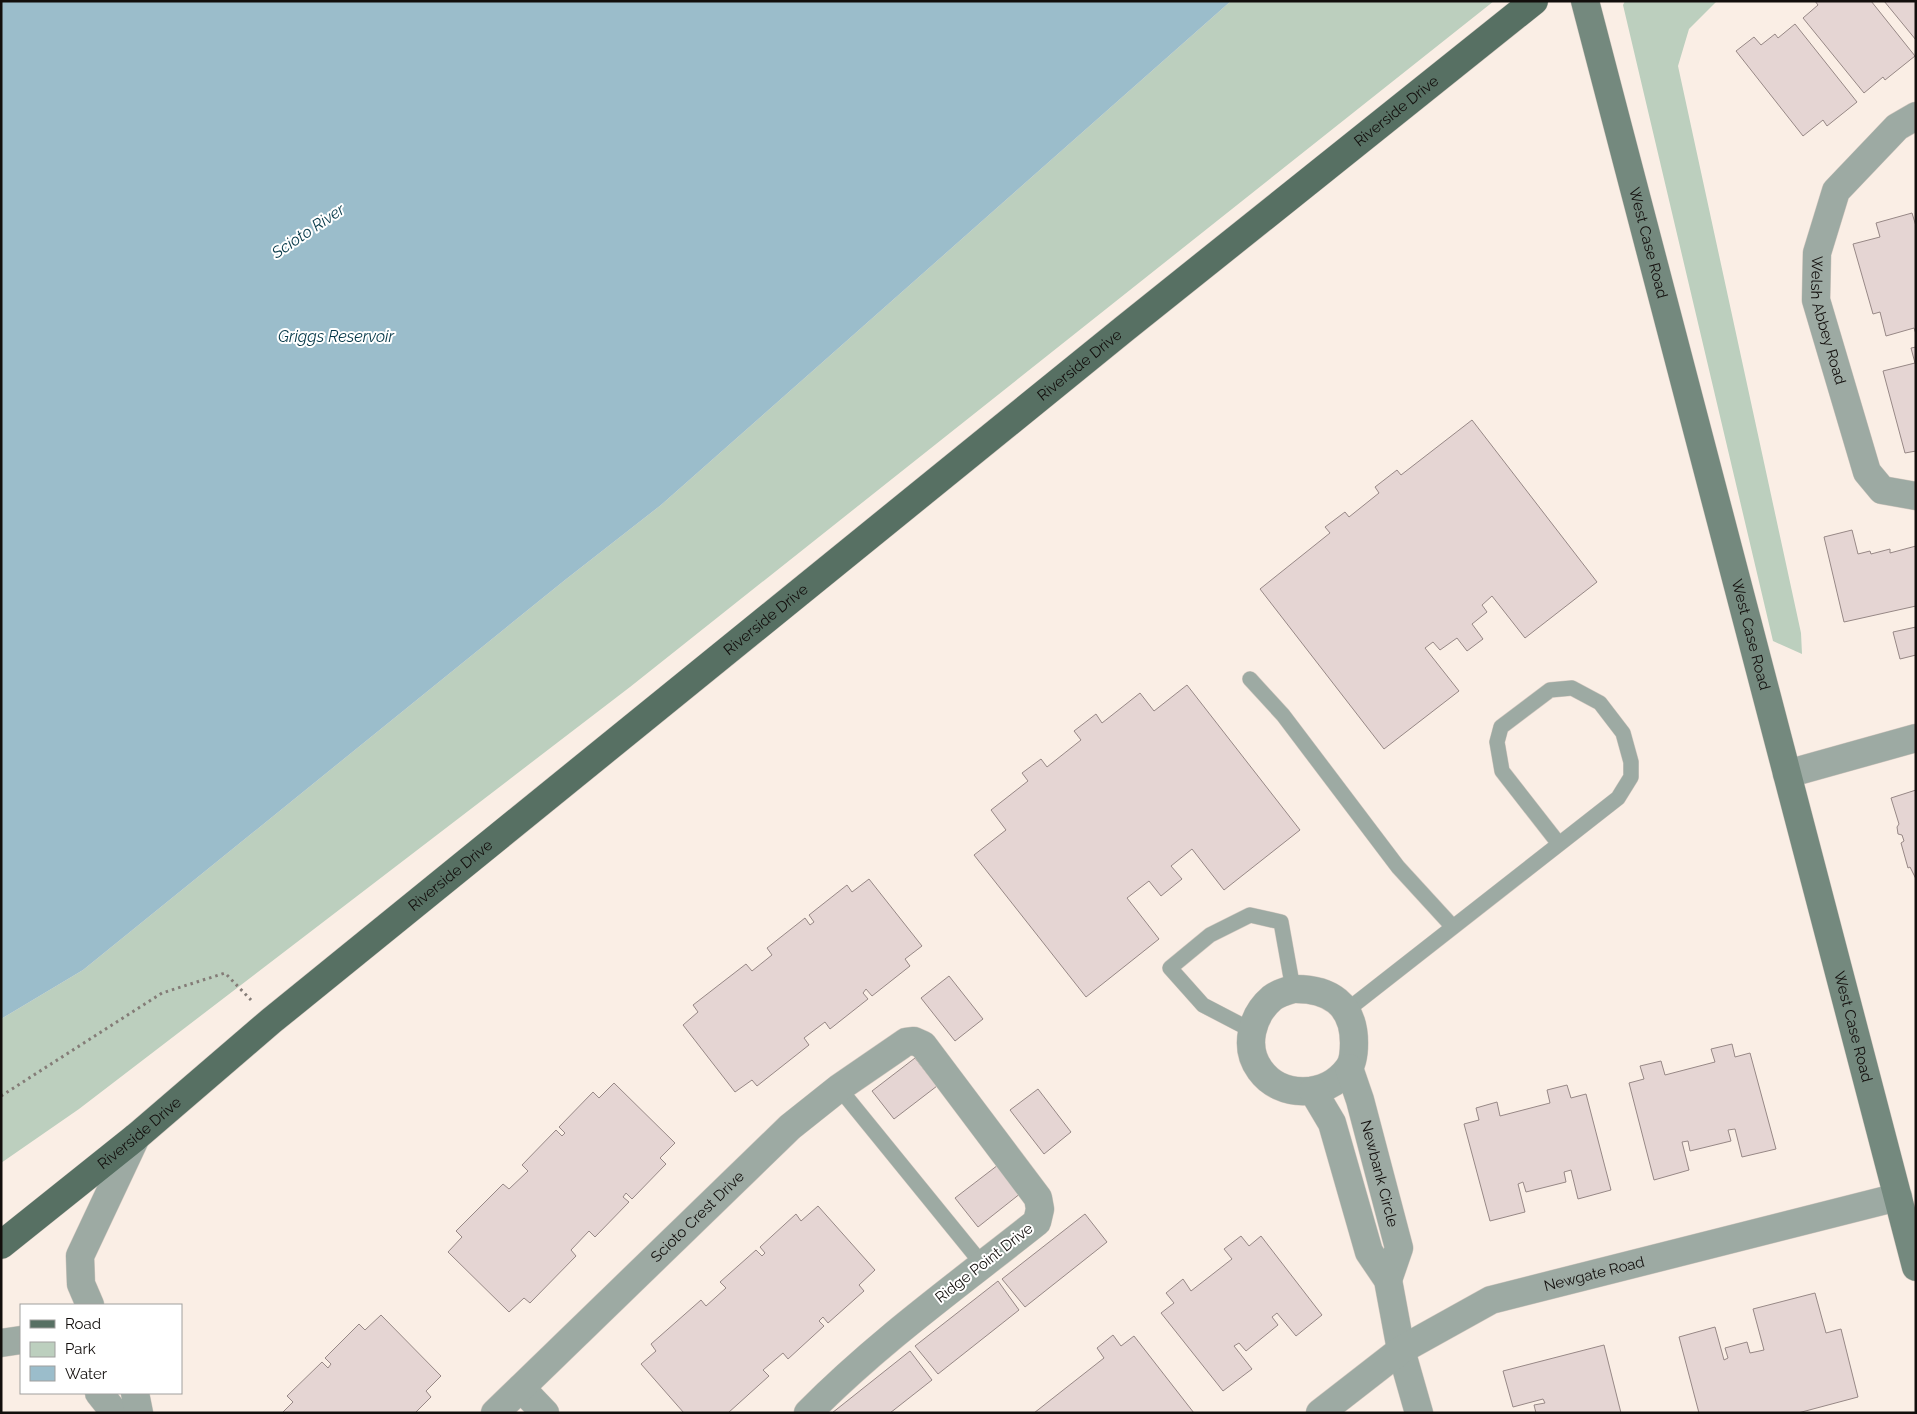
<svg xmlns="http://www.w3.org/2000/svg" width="1917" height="1414" font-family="Raleway,sans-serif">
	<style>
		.green { fill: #bccfbe }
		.water { fill: #9bbdcb }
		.building { fill: #e5d5d3; stroke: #978886 }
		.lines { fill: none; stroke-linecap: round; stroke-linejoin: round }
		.lane-casing { stroke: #d5cac2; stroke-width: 16 }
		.street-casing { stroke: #d5cac2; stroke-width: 29 }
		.secondary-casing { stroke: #d5cac2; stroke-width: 29 }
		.primary-casing { stroke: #d5cac2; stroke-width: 29 }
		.path { stroke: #847c77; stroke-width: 3; stroke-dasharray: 2.5 4; stroke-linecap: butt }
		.lane { stroke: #9daaa3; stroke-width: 15 }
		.street { stroke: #9daaa3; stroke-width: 28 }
		.secondary { stroke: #74897e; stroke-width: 28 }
		.primary { stroke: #577063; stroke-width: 28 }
		.labels { text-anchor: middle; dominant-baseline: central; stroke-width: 4; stroke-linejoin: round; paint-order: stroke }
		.street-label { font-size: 15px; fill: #120e0c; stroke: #fff }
		.water-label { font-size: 16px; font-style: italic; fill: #053848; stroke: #fff }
	</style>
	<rect width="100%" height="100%" fill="#faeee5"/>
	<path class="green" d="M 1231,1 L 1494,1 L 630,687 L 79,1109 L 1,1163 L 1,1019 L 83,970 L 565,580 L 661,505 Z
		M 1625,1 L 1717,1 L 1689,29 L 1678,66 L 1801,633 L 1802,654 L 1773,641 L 1623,5 Z"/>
	<path class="water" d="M 1,1 L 1231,1 L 661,505 L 565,580 L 83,970 L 1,1019 Z"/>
	<path class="building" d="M 1815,1 L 1871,1 L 1915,56 L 1885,80 L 1883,77 L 1864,93 L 1803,18 L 1818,5 Z
		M 1884,1 L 1916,1 L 1916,40 Z
		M 1795,24 L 1857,102 L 1827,126 L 1823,120 L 1803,136 L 1736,51 L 1754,37 L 1761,45 L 1775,34 L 1778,38 Z
		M 1912,213 L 1916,226 L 1916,334 L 1914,328 L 1886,336 L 1880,312 L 1873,314 L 1853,244 L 1880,237 L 1876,223 Z
		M 1916,347 L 1916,451 L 1905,453 L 1883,371 L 1915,363 L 1911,348 Z
		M 1472,420 L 1597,582 L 1525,638 L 1492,596 L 1482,605 L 1487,612 L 1472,624 L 1483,639 L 1467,651 L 1457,638 L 1440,650 L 1433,642 L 1425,648 L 1459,691 L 1384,749 L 1260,589 L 1330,533 L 1325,527 L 1345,512 L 1349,517 L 1379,493 L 1375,487 L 1397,470 L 1401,475 Z
		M 1852,530 L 1858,554 L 1870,551 L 1871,554 L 1890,549 L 1890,553 L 1916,546 L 1916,606 L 1844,622 L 1824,537 Z
		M 1916,627 L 1916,655 L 1900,659 L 1893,632 Z
		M 1187,685 L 1300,830 L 1224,890 L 1192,849 L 1171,866 L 1182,879 L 1161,896 L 1149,881 L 1127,898 L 1159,939 L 1086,997 L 974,855 L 1006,830 L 991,810 L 1028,781 L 1022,773 L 1041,759 L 1047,767 L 1081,740 L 1074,731 L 1096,714 L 1102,723 L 1140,693 L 1154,711 Z
		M 1916,790 L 1916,879 L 1910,867 L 1908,868 L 1901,843 L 1904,841 L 1902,835 L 1898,834 L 1897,827 L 1899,824 L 1891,798 Z
		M 869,879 L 922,946 L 905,959 L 910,966 L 872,996 L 866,989 L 863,993 L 868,999 L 830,1029 L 825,1022 L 804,1038 L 809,1045 L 757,1086 L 752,1080 L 735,1092 L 683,1025 L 698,1012 L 693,1005 L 746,964 L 752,971 L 772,955 L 767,948 L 805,918 L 810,925 L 814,922 L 809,915 L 847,885 L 852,892 Z
		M 949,976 L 983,1019 L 955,1041 L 921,998 Z
		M 1732,1044 L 1735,1057 L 1750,1053 L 1776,1149 L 1742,1157 L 1735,1129 L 1728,1130 L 1731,1141 L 1690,1151 L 1688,1141 L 1682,1142 L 1689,1170 L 1654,1180 L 1629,1083 L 1644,1079 L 1640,1066 L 1661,1061 L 1665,1075 L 1715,1062 L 1711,1049 Z
		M 915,1058 L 937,1086 L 894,1119 L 872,1091 Z
		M 614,1083 L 675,1143 L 660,1158 L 666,1164 L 632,1199 L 626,1193 L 623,1197 L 629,1202 L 595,1237 L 589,1231 L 571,1250 L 576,1256 L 530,1303 L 524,1298 L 509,1312 L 448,1252 L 462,1237 L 456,1231 L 503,1184 L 509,1189 L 528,1171 L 522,1165 L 556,1130 L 562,1136 L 565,1133 L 559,1127 L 593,1092 L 599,1098 Z
		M 1567,1085 L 1571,1098 L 1586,1094 L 1611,1190 L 1578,1199 L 1571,1170 L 1564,1172 L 1566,1182 L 1526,1192 L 1523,1182 L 1518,1184 L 1525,1212 L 1490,1221 L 1464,1124 L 1479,1120 L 1476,1108 L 1497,1102 L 1500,1116 L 1550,1103 L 1547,1090 Z
		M 1038,1089 L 1071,1132 L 1044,1154 L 1010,1110 Z
		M 998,1165 L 1021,1193 L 978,1227 L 955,1198 Z
		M 818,1206 L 875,1270 L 859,1285 L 864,1291 L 828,1323 L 823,1317 L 819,1321 L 824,1326 L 788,1359 L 783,1353 L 763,1370 L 769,1376 L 728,1413 L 684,1413 L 641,1364 L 656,1351 L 651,1344 L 701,1300 L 706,1306 L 726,1288 L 720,1282 L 756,1250 L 762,1256 L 765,1253 L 760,1247 L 796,1214 L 801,1221 Z
		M 1085,1214 L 1107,1242 L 1025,1307 L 1002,1279 Z
		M 1241,1236 L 1249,1246 L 1261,1236 L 1322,1315 L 1296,1336 L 1277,1313 L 1272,1317 L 1278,1325 L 1246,1351 L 1239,1343 L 1234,1346 L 1252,1369 L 1223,1391 L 1161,1313 L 1174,1303 L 1166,1293 L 1183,1279 L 1191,1291 L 1232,1259 L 1224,1249 Z
		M 998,1281 L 1019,1310 L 938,1374 L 915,1346 Z
		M 1815,1293 L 1826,1333 L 1841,1329 L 1858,1397 L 1798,1413 L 1699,1413 L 1679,1337 L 1715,1327 L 1724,1360 L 1728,1358 L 1725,1348 L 1747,1342 L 1750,1353 L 1764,1350 L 1753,1309 Z
		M 381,1315 L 441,1376 L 426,1391 L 431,1397 L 415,1413 L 282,1413 L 293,1402 L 287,1396 L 322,1362 L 328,1368 L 331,1364 L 325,1358 L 359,1324 L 365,1330 Z
		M 1113,1335 L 1121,1346 L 1134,1336 L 1194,1413 L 1034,1413 L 1104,1358 L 1097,1348 Z
		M 1604,1345 L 1621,1413 L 1536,1413 L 1534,1405 L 1545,1403 L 1543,1399 L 1513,1407 L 1503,1371 Z
		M 910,1351 L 932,1380 L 890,1413 L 832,1413 Z"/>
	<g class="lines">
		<defs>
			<path id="lane" d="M 1250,679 L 1283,715 L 1398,867 L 1453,927
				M 1346,1011 L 1618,798 L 1631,777 L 1631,762 L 1623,733 L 1600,703 L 1572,688 L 1550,690 L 1501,727 L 1497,742 L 1502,771 L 1559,844
				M 1251,1030 L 1203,1005 L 1170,968 L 1210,935 L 1250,915 L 1281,922 L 1293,989
				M 839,1088 L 983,1265"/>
			<g id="street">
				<path id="s1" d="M 1916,116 L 1897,127 L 1836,191 L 1817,253 L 1816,300 L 1867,472 L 1882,490 L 1916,496"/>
				<path d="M 1787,774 L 1916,738"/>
				<path d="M 1293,989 C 1329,988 1354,1004 1354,1043 C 1354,1051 1353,1063 1348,1069 C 1326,1098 1281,1099 1260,1070 C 1243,1047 1252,1015 1272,998 C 1277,994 1286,991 1293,989 Z"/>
				<path id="s2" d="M 1349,1068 L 1360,1100 L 1399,1248 L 1388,1280"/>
				<path d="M 1313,1091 L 1332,1123 L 1369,1252 L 1388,1280 L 1401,1350 L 1419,1413"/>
				<path d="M 90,1305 L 81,1284 L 80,1256 L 136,1137"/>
				<path d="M 1,1343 L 21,1340"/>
				<path d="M 521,1388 L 545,1413"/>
				<path d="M 99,1393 L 115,1413"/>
				<path d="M 135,1393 L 139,1413"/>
				<path id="s3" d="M 495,1413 L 790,1127 L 839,1088 L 906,1042 L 914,1041 L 923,1045 L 1038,1198 L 1040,1209 L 1037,1222 C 959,1284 878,1342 808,1413"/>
				<path id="s4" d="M 1320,1413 L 1401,1350 L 1491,1300 L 1898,1197"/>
			</g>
			<g id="secondary">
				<path id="s5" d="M 1585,1 L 1916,1267"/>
			</g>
			<g id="primary">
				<path id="s6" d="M 1,1245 L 136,1137 L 271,1021 L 1124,329 L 1534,1"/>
			</g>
		</defs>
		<use href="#lane" class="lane-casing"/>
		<use href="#street" class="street-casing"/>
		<use href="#secondary" class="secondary-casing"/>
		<use href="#primary" class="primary-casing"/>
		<path class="path" d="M 1,1096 L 162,993 L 225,973 L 251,1000"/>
		<use href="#lane" class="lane"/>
		<use href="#street" class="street"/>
		<use href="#secondary" class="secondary"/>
		<use href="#primary" class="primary"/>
	</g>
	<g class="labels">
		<g class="street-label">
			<text stroke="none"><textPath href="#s6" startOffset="1798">Riverside Drive</textPath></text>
			<text stroke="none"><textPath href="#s5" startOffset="250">West Case Road</textPath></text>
			<text stroke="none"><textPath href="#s1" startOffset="244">Welsh Abbey Road</textPath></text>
			<text stroke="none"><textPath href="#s6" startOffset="1392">Riverside Drive</textPath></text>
			<text stroke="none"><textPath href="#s6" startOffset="988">Riverside Drive</textPath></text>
			<text stroke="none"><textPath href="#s5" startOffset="655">West Case Road</textPath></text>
			<text stroke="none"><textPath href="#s6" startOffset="582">Riverside Drive</textPath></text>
			<text stroke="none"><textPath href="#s5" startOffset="1060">West Case Road</textPath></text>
			<text stroke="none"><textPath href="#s6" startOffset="178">Riverside Drive</textPath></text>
			<text stroke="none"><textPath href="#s2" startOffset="110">Newbank Circle</textPath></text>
			<text stroke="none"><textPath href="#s3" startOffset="282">Scioto Crest Drive</textPath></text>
			<text transform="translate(984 1263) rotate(-38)">Ridge Point Drive</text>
			<text stroke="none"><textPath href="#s4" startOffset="312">Newgate Road</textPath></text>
		</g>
		<g class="water-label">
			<text transform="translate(308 231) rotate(-34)">Scioto River</text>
			<text x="336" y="336">Griggs Reservoir</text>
		</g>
	</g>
	<rect width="1917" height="1414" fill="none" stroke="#120e0c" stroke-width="5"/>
	<rect x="20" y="1304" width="162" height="90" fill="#ffffff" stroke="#a09f9e"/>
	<rect x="30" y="1320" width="25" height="8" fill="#577063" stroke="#a09f9e"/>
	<text x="65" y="1329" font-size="15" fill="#120e0c">Road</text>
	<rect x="30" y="1342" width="25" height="15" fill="#bccfbe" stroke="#a09f9e"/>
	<text x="65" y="1354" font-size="15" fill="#120e0c">Park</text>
	<rect x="30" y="1366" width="25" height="15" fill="#9bbdcb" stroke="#a09f9e"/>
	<text x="65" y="1379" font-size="15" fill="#120e0c">Water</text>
</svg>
